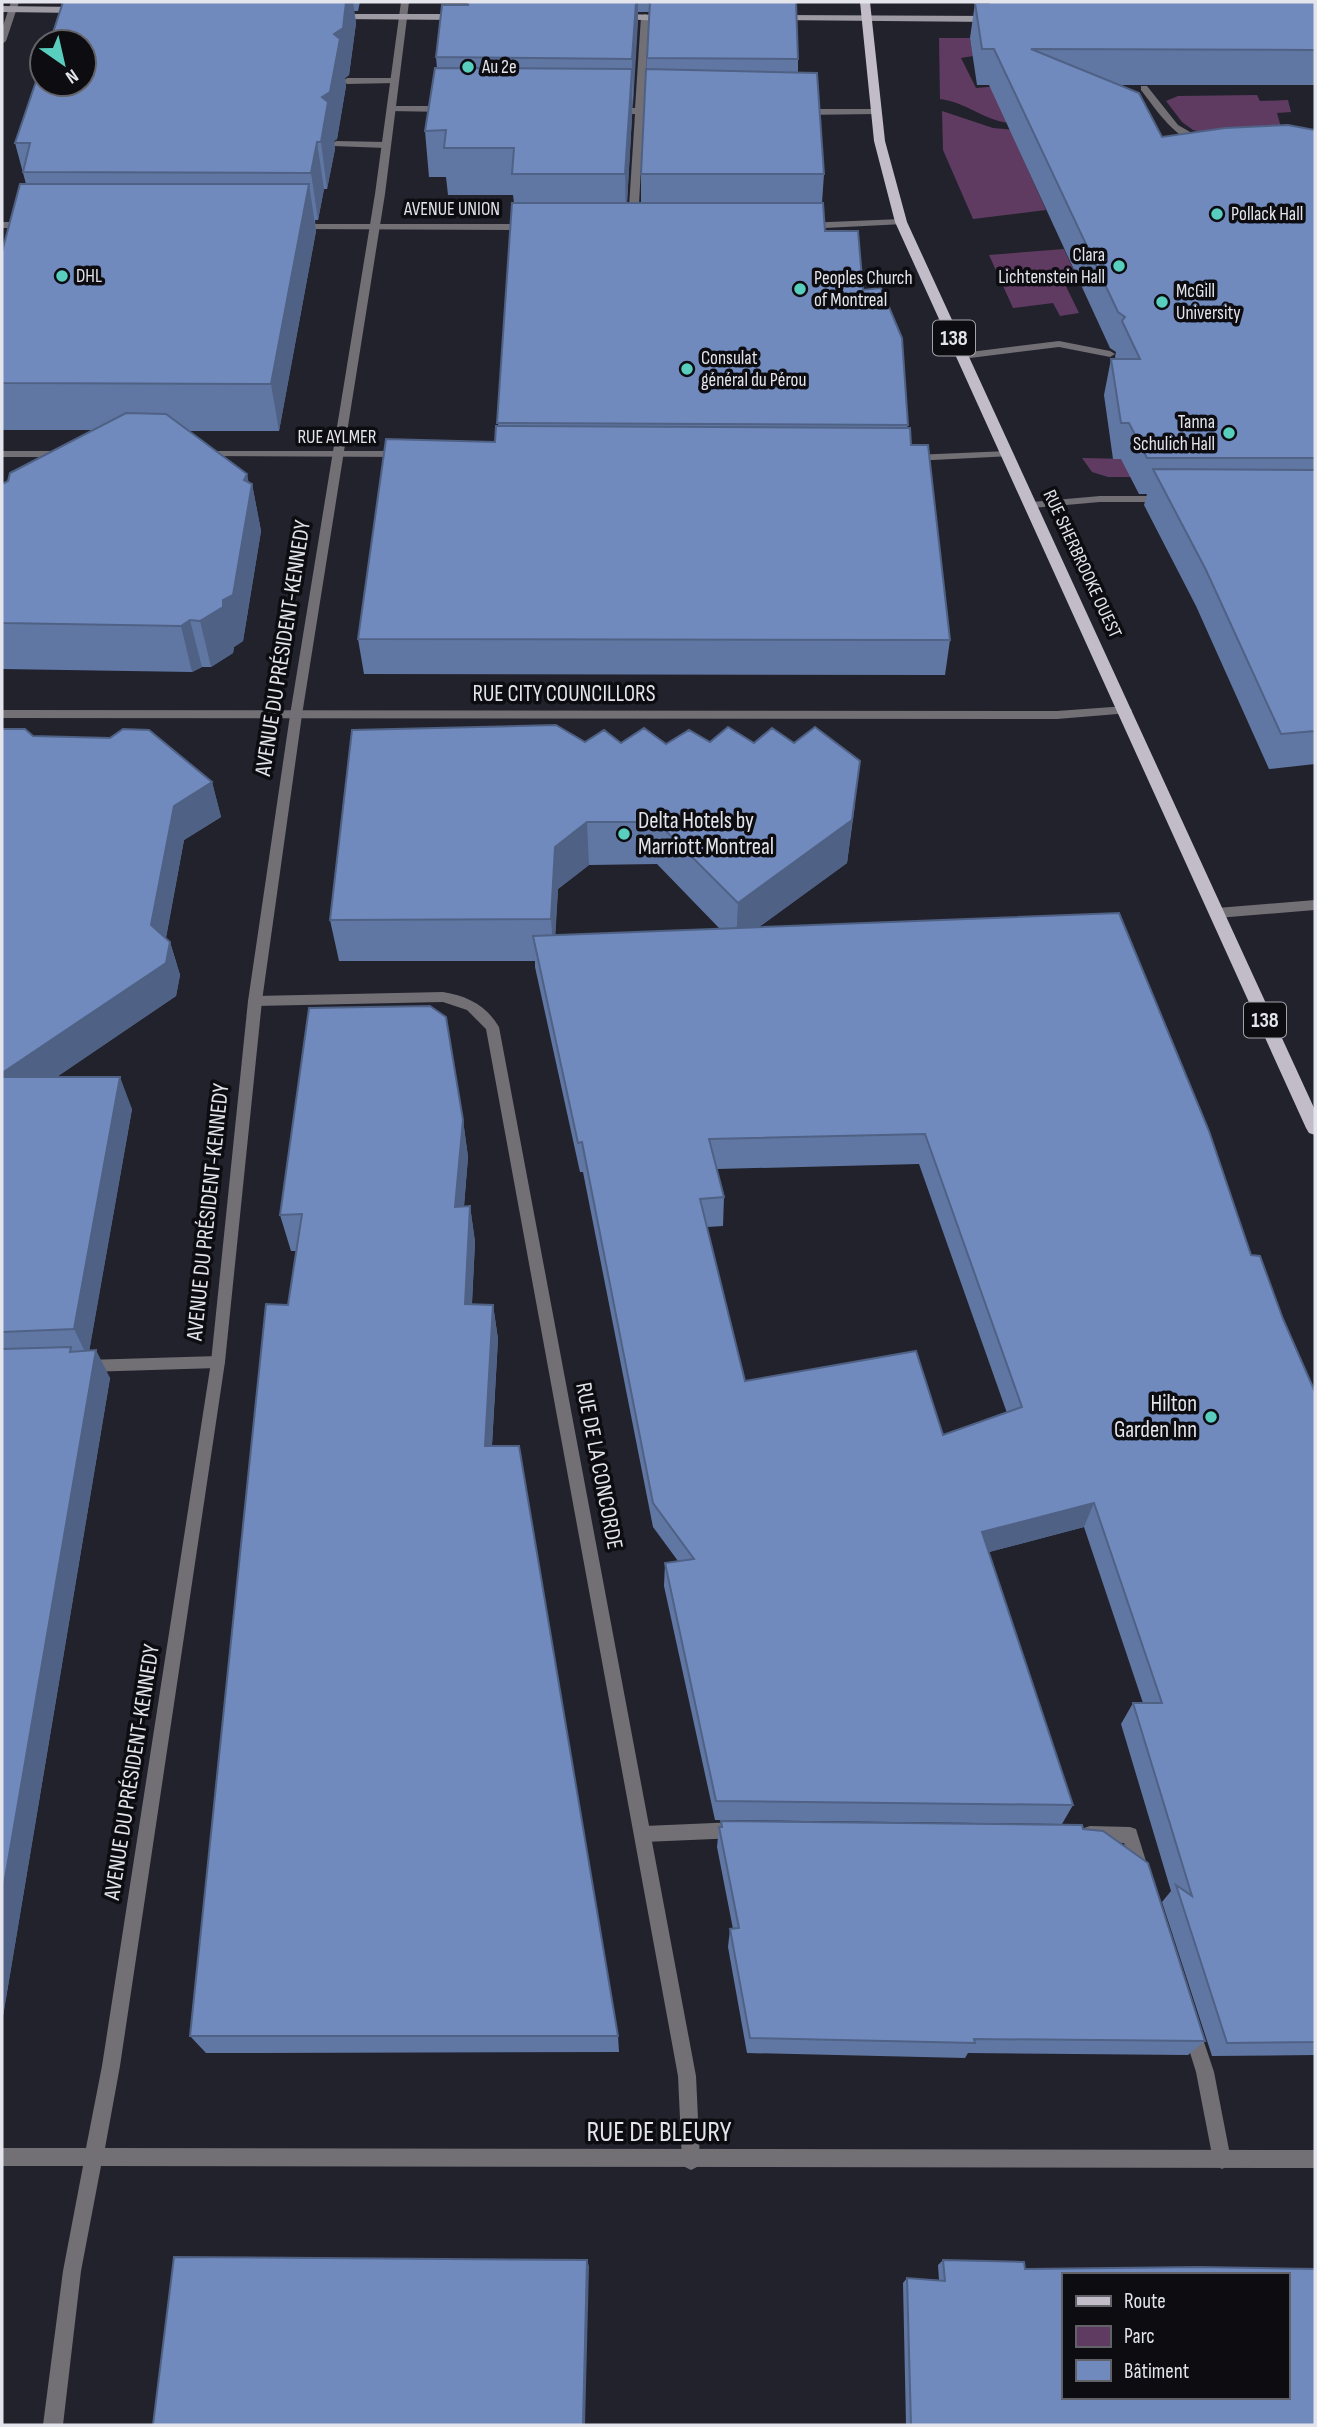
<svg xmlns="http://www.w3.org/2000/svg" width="1317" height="2427" font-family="'Sofia Sans Condensed',sans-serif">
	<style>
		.green { fill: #5f3b62 }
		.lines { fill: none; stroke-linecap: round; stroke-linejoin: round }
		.service { fill: #726f75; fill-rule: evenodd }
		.minor { fill: #726f75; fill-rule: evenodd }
		.tertiary { fill: #726f75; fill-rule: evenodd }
		.secondary { fill: #9e9ba4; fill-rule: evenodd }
		.primary { fill: #c1bcc8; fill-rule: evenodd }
		.wall { fill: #6177a3; fill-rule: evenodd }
		.shaded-wall { fill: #4f6184 }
		.building { fill: #718abd; stroke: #4f6184; stroke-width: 2; fill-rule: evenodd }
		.poi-dot { fill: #59cebe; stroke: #0c0c11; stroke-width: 2.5 }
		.labels { text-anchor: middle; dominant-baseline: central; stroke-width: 7; stroke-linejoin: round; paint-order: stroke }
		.far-poi-label { font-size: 19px; fill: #e4e4ec; stroke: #0c0c11; text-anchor: start }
		.far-street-label { font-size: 19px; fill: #e4e4ec; stroke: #0c0c11 }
		.shield { fill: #0c0c11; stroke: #a3a3aa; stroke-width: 2 }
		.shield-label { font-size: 21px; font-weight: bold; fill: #e4e4ec }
		.street-label { font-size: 23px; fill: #e4e4ec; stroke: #0c0c11 }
		.poi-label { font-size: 23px; fill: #e4e4ec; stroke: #0c0c11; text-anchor: start }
		.near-street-label { font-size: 28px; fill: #e4e4ec; stroke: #0c0c11 }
	</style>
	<rect width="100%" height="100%" fill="#22222d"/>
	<path class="green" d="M 939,38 L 970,38 L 973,56 L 961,58 L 976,88 L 1010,85 L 1009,123 C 984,120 965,102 940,99 Z
		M 1257,95 L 1260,101 L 1288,100 L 1291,112 L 1277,113 L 1288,152 L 1193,130 L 1182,122 L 1166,101 L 1178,96 Z
		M 942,111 L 993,128 L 1026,131 L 1017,145 L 1046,210 L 973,219 L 943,150 Z
		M 1064,249 L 1076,275 L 1062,278 L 1079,313 L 1060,316 L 1053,303 L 1013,308 L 989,255 Z
		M 1082,458 L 1315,463 L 1315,477 L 1108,477 L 1092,472 Z"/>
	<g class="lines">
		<path class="service" d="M 645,14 L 649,17 L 644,108 L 663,108 L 667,111 L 663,114 L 644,114 L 638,222 L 633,225 L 628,222 L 635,114 L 613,114 L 609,111 L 613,108 L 635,108 L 641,17 Z
			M 394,78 L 398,81 L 397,83 L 347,84 L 343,81 L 347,78 Z
			M 1141,86 L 1147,86 L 1178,125 L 1204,140 L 1204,144 C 1179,145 1155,108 1141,90 Z
			M 391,106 L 446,106 L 450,109 L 446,112 L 388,111 L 387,109 Z
			M 874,109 L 878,112 L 877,114 L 802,115 L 798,112 L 802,109 Z
			M 336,141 L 386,142 L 391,145 L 386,148 L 333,146 L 331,144 Z
			M 1059,341 L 1110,351 L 1115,354 L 1110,357 L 1059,347 L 962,359 L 957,356 L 962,353 Z
			M 218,1356 L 223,1357 L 225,1362 L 223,1367 L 218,1368 L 86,1372 L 81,1371 L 79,1366 L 81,1361 L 86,1360 Z
			M 737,1822 L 743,1824 L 745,1830 L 743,1836 L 737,1838 L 644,1842 L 638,1840 L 636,1834 L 638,1828 L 644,1826 Z
			M 1090,1826 L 1130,1827 L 1136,1829 L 1149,1871 L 1147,1877 L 1141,1879 L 1135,1877 L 1124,1843 L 1090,1842 L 1084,1840 L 1082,1834 L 1084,1828 Z
			M 1192,2021 L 1198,2024 L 1214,2072 L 1231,2160 L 1228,2166 L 1222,2169 L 1216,2166 L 1213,2160 L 1196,2072 L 1183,2030 L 1186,2024 Z"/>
		<path class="minor" d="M 901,219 L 906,222 L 904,224 L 805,229 L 800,226 L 805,223 Z
			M 2,222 L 25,222 L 30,225 L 25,228 L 2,228 Z
			M 295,224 L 529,224 L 534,227 L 529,230 L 298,229 L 295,228 Z
			M 2,451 L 63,451 L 68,454 L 63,457 L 2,457 Z
			M 203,451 L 403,451 L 408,454 L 403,457 L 199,456 L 198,454 Z
			M 1008,451 L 1013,454 L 1012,456 L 913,461 L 908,458 L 913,455 Z
			M 1100,496 L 1163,496 L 1168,499 L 1163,502 L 1100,502 L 1032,508 L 1027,505 L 1032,502 Z
			M 1126,706 L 1132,710 L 1130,713 L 1057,719 L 2,718 L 2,710 L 1057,711 Z
			M 1315,900 L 1315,910 L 1217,918 L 1211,913 L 1217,908 Z
			M 443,992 C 467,996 486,1005 499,1027 L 696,2076 L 700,2161 L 697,2167 L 691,2170 L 685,2167 L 682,2161 L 678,2076 L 486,1029 L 467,1010 L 443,1002 L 255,1006 L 248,1001 L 255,996 Z"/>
		<path class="tertiary" d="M 11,2 L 19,2 L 6,41 L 2,44 L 2,29 Z
			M 401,2 L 409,2 L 385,194 L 302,715 L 262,1001 L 225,1362 L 120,2066 L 105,2148 L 1315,2150 L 1315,2168 L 101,2166 L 81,2271 L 63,2425 L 43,2425 L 63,2271 L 83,2166 L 2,2166 L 2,2148 L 86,2148 L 102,2066 L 211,1362 L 248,1001 L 290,715 L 375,194 Z"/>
		<path class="secondary" d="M 2,6 L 78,7 L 82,10 L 78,13 L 2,12 Z
			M 337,14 L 460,14 L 464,17 L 460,20 L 334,19 L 334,15 Z
			M 620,14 L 666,15 L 670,18 L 666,21 L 617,19 L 617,15 Z
			M 778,15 L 992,16 L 996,19 L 992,22 L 775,20 L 774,18 Z"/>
		<path class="primary" d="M 860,2 L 870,2 L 885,141 L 907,222 L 1315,1110 L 1315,1135 L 1309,1133 L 1306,1128 L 895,222 L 874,141 Z"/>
	</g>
	<path class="wall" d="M 63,2 L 360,2 L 358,11 L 354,11 L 356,23 L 349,75 L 345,78 L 346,86 L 337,139 L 334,141 L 335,149 L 327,189 L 324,189 L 318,220 L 315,220 L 316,231 L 279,431 L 189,431 L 247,474 L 248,482 L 252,484 L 261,531 L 243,641 L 234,647 L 233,653 L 211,667 L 202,667 L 192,672 L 2,669 L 2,484 L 92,430 L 2,430 L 2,252 L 26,184 L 15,143 Z
		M 469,2 L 796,2 L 798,59 L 798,72 L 824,174 L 822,203 L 825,231 L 863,290 L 908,425 L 907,428 L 911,445 L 950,640 L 945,675 L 364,674 L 358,639 L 495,442 L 498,426 L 514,203 L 513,195 L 448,195 L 446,177 L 429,177 L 425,131 L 437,68 L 436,57 L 468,5 ZM 638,12 L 649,12 L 641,174 L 641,203 L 627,203 Z
		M 979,2 L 1315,2 L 1315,85 L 1119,85 L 1162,137 L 1315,130 L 1315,764 L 1269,769 L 1196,606 L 1144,505 L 1147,494 L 1139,494 L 1121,459 L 1113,459 L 1104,395 L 1111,359 L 1116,359 L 1115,357 L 1116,352 L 1110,348 L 989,85 L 977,85 L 970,38 L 975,3 L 979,3 Z
		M 2,729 L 212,782 L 221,817 L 184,840 L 166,938 L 170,942 L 180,975 L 176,996 L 56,1077 L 132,1109 L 89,1351 L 110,1378 L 3,2016 L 2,2016 Z
		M 585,742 L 666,744 L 710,742 L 855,804 L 847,863 L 759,927 L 1251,1255 L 1283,1319 L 1315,1392 L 1315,2055 L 1212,2056 L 1162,1902 L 1171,1891 L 1121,1724 L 1133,1703 L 1143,1703 L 1084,1527 L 989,1552 L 1073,1805 L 1062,1824 L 715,1820 L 664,1586 L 665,1563 L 678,1561 L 653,1527 L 583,1172 L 580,1172 L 535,967 L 535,961 L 339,961 L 330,920 ZM 657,864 L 720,929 L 555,935 L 558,889 L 589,865 ZM 919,1164 L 1007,1413 L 943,1435 L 745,1381 L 707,1227 L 723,1226 L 724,1197 L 717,1169 Z
		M 463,1120 L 468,1157 L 464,1206 L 470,1206 L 475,1242 L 472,1304 L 493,1305 L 498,1339 L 492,1446 L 618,2036 L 619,2052 L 206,2053 L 190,2036 L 296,1251 L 291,1251 L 280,1215 Z
		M 721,1821 L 1083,1829 L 1205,2041 L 1188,2055 L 968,2053 L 965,2058 L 747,2053 L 728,1947 L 730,1929 L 733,1929 L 717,1847 L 719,1827 L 720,1827 Z
		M 943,2260 L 1025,2269 L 1315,2425 L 906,2425 L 903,2283 L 907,2278 L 939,2280 L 938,2265 Z"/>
	<path class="shaded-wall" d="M 346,2 L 353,2 L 356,23 L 349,75 L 345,78 L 346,86 L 337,139 L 334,141 L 335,149 L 327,189 L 321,142 L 322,97 L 334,34 Z
		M 636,2 L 638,2 L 638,23 L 633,105 L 632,59 Z
		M 632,69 L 632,116 L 626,221 L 625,174 Z
		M 317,142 L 324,189 L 318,220 L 311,173 Z
		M 309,184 L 316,231 L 279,431 L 271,384 Z
		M 247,474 L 251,493 L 252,484 L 261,531 L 243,641 L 234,647 L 233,653 L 211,667 L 200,621 L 223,600 L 244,480 Z
		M 190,620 L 202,667 L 192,672 L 181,626 Z
		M 860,761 L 847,863 L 736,944 L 738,903 Z
		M 212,782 L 221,817 L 184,840 L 162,958 L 151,925 L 174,806 Z
		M 587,822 L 589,865 L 558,889 L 554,961 L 551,919 L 555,847 Z
		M 170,942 L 180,975 L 176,996 L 10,1109 L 2,1092 L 2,1073 Z
		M 120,1077 L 132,1109 L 88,1358 L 74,1329 Z
		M 463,1120 L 468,1157 L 461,1243 L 455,1207 Z
		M 470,1206 L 475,1242 L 470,1338 L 465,1304 Z
		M 493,1305 L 498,1339 L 490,1478 L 485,1446 Z
		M 96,1350 L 110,1378 L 3,2016 L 2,2015 L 2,1896 Z
		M 1094,1503 L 1084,1527 L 974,1556 L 982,1532 Z
		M 587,2260 L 589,2266 L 585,2425 L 583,2425 Z"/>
	<path class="building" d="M 63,2 L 346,2 L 343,28 L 334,34 L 340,39 L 330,92 L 322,97 L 328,102 L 321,142 L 317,142 L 311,173 L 23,172 L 30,143 L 15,143 L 42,64 L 42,84 L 84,84 L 84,42 L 50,42 Z
		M 469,2 L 636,2 L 632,59 L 436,57 L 442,5 L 468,5 Z
		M 650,2 L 796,2 L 798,59 L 647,58 Z
		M 989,2 L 1315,2 L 1315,50 L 1031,49 L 1139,93 L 1162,137 L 1225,128 L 1288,125 L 1315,130 L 1315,458 L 1147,458 L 1129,423 L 1121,423 L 1111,359 L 1140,359 L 1122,321 L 1125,317 L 1118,312 L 994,49 L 982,49 L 975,3 L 989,3 Z
		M 435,68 L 632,69 L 625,174 L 512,174 L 514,148 L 444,148 L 446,130 L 425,131 Z
		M 646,69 L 817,73 L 824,174 L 641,174 Z
		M 20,184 L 309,184 L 271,384 L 2,383 L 2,252 Z
		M 512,203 L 823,203 L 825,231 L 858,231 L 863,290 L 881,288 L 902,338 L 908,425 L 497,423 Z
		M 126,413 L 166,414 L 247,474 L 244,480 L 252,484 L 233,595 L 223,600 L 223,607 L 200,621 L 190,620 L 181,626 L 2,623 L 2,484 L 8,481 L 10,473 Z
		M 496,426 L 910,428 L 911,445 L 928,445 L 950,640 L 358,639 L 386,439 L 495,442 Z
		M 1153,469 L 1315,470 L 1315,731 L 1281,734 L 1206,570 Z
		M 556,725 L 585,742 L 604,730 L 621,743 L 644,728 L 666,744 L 689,730 L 710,742 L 728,727 L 754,743 L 772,728 L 794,743 L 815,727 L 860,761 L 852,820 L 738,903 L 657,822 L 587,822 L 555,847 L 551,919 L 330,920 L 352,730 Z
		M 2,729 L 25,729 L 33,736 L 110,738 L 123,729 L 149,730 L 212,782 L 174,806 L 151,925 L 170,942 L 166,963 L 2,1073 Z
		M 1119,913 L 1209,1131 L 1251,1255 L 1260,1256 L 1283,1319 L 1315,1392 L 1315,2042 L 1227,2043 L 1176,1885 L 1192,1896 L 1133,1703 L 1162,1703 L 1094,1503 L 982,1532 L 1073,1805 L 716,1801 L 665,1563 L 694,1559 L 653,1503 L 582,1142 L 578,1143 L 533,936 ZM 925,1134 L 1022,1407 L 943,1435 L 916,1351 L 745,1381 L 700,1199 L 724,1197 L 709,1139 Z
		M 430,1006 L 446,1017 L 463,1120 L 455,1207 L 470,1206 L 465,1304 L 493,1305 L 485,1446 L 519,1446 L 618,2036 L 190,2036 L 266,1304 L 288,1305 L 302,1214 L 280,1215 L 309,1008 Z
		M 2,1077 L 120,1077 L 74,1329 L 2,1332 Z
		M 71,1347 L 70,1352 L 96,1350 L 2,1896 L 2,1349 Z
		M 721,1821 L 1082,1825 L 1083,1829 L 1103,1831 L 1148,1863 L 1205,2041 L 974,2039 L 975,2043 L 750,2038 L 730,1929 L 739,1928 L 719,1827 L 722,1827 Z
		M 174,2257 L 587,2260 L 583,2425 L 153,2425 Z
		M 943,2260 L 1024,2262 L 1025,2269 L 1199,2267 L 1315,2269 L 1315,2425 L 911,2425 L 907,2278 L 945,2281 ZM 1063,2275 L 1287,2275 L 1287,2397 L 1063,2397 Z"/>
	<g class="poi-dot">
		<circle cx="468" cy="67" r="7"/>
		<circle cx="1217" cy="214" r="7"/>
		<circle cx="1119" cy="266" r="7"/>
		<circle cx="62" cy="276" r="7"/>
		<circle cx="800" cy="289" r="7"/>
		<circle cx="1162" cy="302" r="7"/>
		<circle cx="687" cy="369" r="7"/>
		<circle cx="1229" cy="433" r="7"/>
		<circle cx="624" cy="834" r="7"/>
		<circle cx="1211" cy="1417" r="7"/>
	</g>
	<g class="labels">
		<g class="far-poi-label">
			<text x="482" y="67">Au 2e</text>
			<text x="1231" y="214">Pollack Hall</text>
			<text x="1105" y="255" text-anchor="end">Clara<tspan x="1105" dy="22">Lichtenstein Hall</tspan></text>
			<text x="76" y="276">DHL</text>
			<text x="814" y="278">Peoples Church<tspan x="814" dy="22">of Montreal</tspan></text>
			<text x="1176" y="291">McGill<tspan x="1176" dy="22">University</tspan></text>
			<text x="701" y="358">Consulat<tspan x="701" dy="22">général du Pérou</tspan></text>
			<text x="1215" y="422" text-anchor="end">Tanna<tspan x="1215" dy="22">Schulich Hall</tspan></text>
		</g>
		<g class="far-street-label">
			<text x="452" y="209">AVENUE UNION</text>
			<text x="337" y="437">RUE AYLMER</text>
			<text transform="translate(1082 564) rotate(65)">RUE SHERBROOKE OUEST</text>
		</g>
		<g class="shield">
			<rect x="933" y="320.5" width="42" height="35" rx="5"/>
			<rect x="1244" y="1002.5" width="42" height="35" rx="5"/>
		</g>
		<g class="shield-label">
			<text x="954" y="338">138</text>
			<text x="1265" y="1020">138</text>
		</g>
		<g class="street-label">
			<text transform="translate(283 648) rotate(-81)">AVENUE DU PRÉSIDENT-KENNEDY</text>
			<text x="564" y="694">RUE CITY COUNCILLORS</text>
			<text transform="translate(208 1212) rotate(-84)">AVENUE DU PRÉSIDENT-KENNEDY</text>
			<text transform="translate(599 1466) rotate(79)">RUE DE LA CONCORDE</text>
			<text transform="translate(132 1772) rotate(-81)">AVENUE DU PRÉSIDENT-KENNEDY</text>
		</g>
		<g class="poi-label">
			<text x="638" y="821">Delta Hotels by<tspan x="638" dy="26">Marriott Montreal</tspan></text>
			<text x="1197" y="1404" text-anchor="end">Hilton<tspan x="1197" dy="26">Garden Inn</tspan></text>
		</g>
		<g class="near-street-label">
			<text x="659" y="2132">RUE DE BLEURY</text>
		</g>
	</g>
	<rect width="1317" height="2427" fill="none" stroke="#e4e4ec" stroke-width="7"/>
	<rect x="1062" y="2273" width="228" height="126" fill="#0c0c11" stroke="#626269" stroke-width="2"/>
	<rect x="1076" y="2296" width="35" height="10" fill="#c1bcc8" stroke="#626269" stroke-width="2"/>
	<text x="1124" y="2308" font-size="21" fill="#e4e4ec">Route</text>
	<rect x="1076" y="2326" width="35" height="21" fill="#5f3b62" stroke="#626269" stroke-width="2"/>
	<text x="1124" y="2343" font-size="21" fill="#e4e4ec">Parc</text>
	<rect x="1076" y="2360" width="35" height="21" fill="#718abd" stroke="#626269" stroke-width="2"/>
	<text x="1124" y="2378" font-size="21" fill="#e4e4ec">Bâtiment</text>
	<g transform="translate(63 63) rotate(146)"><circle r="33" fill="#0c0c11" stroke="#626269" stroke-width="2"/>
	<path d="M0-5L12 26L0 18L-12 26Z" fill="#59cebe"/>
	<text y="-10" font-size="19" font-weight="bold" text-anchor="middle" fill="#e4e4ec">N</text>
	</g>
</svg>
